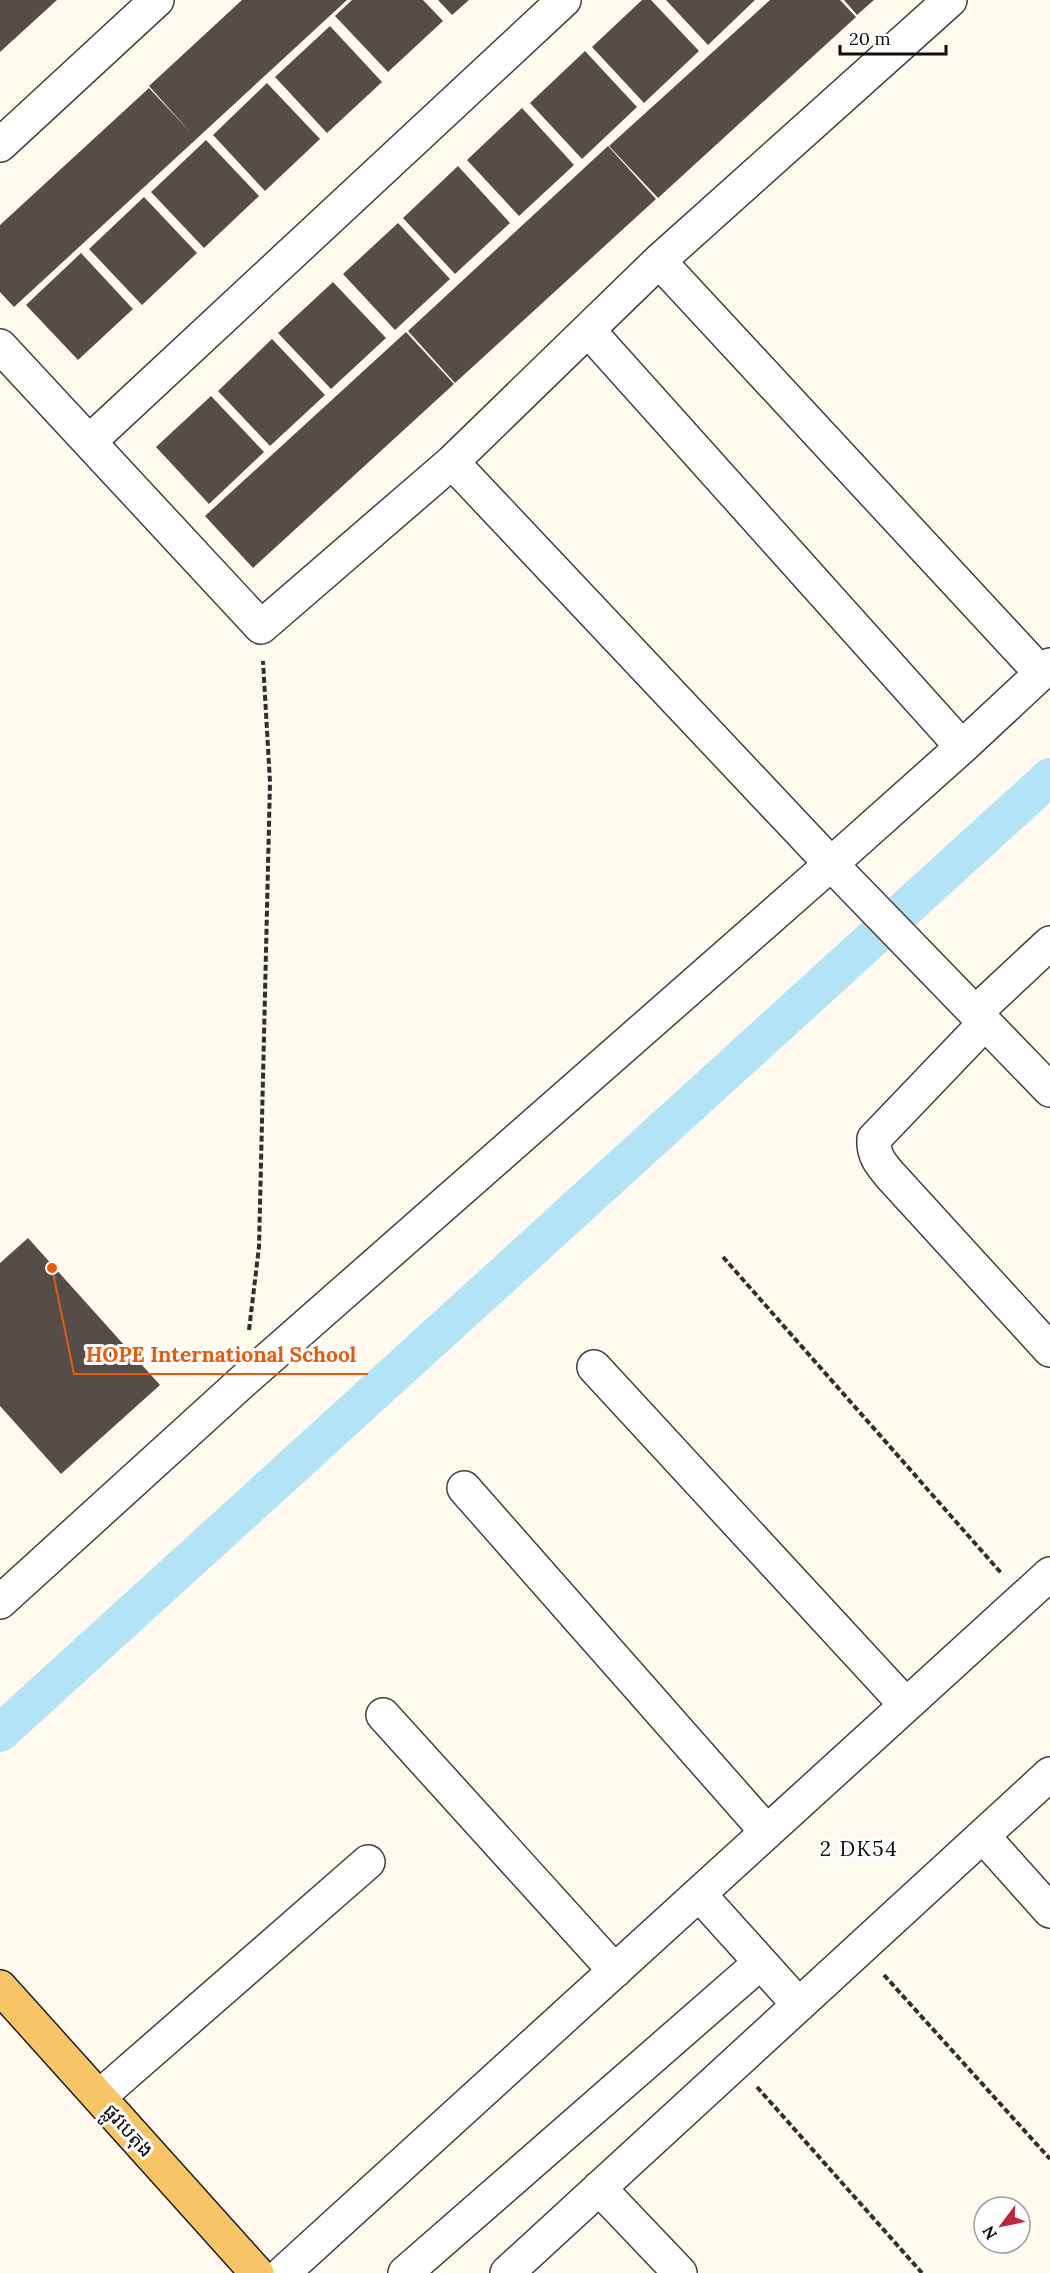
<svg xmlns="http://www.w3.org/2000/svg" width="1050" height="2273" font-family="Lora,'Noto Sans Khmer',serif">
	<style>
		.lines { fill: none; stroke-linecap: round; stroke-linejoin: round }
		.canal { stroke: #b3e3f6; stroke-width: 38 }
		.building { fill: #564d49 }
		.minor-casing { stroke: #404040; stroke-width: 36 }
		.major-casing { stroke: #1e1e1e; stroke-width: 36 }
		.path { stroke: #2f2f2f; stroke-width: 4; stroke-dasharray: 6 3; stroke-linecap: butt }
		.minor { stroke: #fff; stroke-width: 33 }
		.major { stroke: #f7c565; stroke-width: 33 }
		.labels { text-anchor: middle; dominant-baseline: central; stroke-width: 6; stroke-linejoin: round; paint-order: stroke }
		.street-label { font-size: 20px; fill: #0d0d0d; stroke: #fff }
		.neighbourhood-label { font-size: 21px; letter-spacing: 1.5px; fill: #0d0d0d; stroke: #fff }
		.leader { fill: none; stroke: #e8590c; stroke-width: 2 }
		.callout-dot { fill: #e8590c; stroke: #fff; stroke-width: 2 }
		.callout-label { font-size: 21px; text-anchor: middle; font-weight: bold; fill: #e8590c; stroke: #fff; stroke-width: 6; stroke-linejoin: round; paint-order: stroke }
	</style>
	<rect width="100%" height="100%" fill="#fffaed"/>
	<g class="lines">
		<path class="canal" d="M 0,1733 L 1050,777"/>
	</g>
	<path class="building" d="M 0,0 L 57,0 L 0,52 Z
		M 242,0 L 347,0 L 14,307 L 0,292 L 0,225 L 149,88 L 191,133 L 149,86 Z
		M 352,0 L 423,0 L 443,21 L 388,72 L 335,16 Z
		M 438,0 L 469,0 L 452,15 Z
		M 642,0 L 651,0 L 699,51 L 644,103 L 592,47 Z
		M 666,0 L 755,0 L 708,45 Z
		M 770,0 L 840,0 L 856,17 L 658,198 L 609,146 Z
		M 844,0 L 874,0 L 857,15 Z
		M 330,26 L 382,82 L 327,133 L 275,77 Z
		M 585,51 L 637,107 L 582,159 L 530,103 Z
		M 267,83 L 320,139 L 265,191 L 213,135 Z
		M 522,108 L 574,165 L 519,216 L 467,160 Z
		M 206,140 L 259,196 L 204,248 L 151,192 Z
		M 608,146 L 656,199 L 455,383 L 408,331 Z
		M 458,166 L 510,223 L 455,274 L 403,218 Z
		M 144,197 L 197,253 L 142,305 L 89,249 Z
		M 398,223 L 450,279 L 395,330 L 343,274 Z
		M 81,253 L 133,309 L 78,360 L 26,305 Z
		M 333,282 L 386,338 L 331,389 L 278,333 Z
		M 406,332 L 454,384 L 253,568 L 205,516 Z
		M 272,339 L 325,395 L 270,446 L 218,391 Z
		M 211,396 L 264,452 L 209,504 L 156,447 Z
		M 28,1238 L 160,1385 L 61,1474 L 0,1406 L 0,1263 Z"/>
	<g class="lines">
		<defs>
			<path id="minor" d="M 0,145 L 157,0
				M 659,261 L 1041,673
				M 588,330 L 962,747
				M 0,346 L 261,627 L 452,462 L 659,261 L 950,0
				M 89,442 L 564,0
				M 452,462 L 831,864 L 1050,1090
				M 975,1013 L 1050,943
				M 985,1023 L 874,1139 C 873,1155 880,1163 890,1175 L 1050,1350
				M 594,1367 L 906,1705
				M 464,1488 L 767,1832
				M 0,1602 L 242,1382 L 831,864 L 962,747 L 1050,665
				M 383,1715 L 615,1971
				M 983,1836 L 1050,1911
				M 699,1894 L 799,2005
				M 99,2097 L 368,1862
				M 599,2188 L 680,2273
				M 283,2273 L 1050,1574
				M 405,2273 L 760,1963
				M 507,2273 L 1050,1774"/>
			<path id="major" d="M 0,1987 L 257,2273"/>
		</defs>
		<use href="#minor" class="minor-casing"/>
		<use href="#major" class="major-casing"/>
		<path class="path" d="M 723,1257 L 1002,1574
			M 249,1330 L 259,1247 L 270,782 L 263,661
			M 884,1975 L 1050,2159
			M 757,2087 L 922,2273"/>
		<use href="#minor" class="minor"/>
		<use href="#major" class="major"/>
	</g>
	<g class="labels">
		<g class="street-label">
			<text transform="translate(129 2130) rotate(48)">ផ្លូវបេតុង</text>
		</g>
		<g class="neighbourhood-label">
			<text x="859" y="1848">2 DK54</text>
		</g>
	</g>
	<path class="leader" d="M52 1268L74 1374H368"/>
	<circle class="callout-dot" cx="52" cy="1268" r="6"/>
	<g class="callout-label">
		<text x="221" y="1362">HOPE International School</text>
	</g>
	<g transform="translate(1002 2225) rotate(238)"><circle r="28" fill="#ffffff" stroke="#9e9e9e" stroke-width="1.5"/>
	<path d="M0-4.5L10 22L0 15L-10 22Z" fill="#bc263d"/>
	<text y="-9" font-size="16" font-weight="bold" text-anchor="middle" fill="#0d0d0d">N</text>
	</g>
	<path d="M840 45v9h106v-9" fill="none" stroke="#0d0d0d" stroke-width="3"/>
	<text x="849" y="45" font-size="18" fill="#0d0d0d" stroke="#ffffff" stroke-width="4.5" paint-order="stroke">20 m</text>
</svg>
